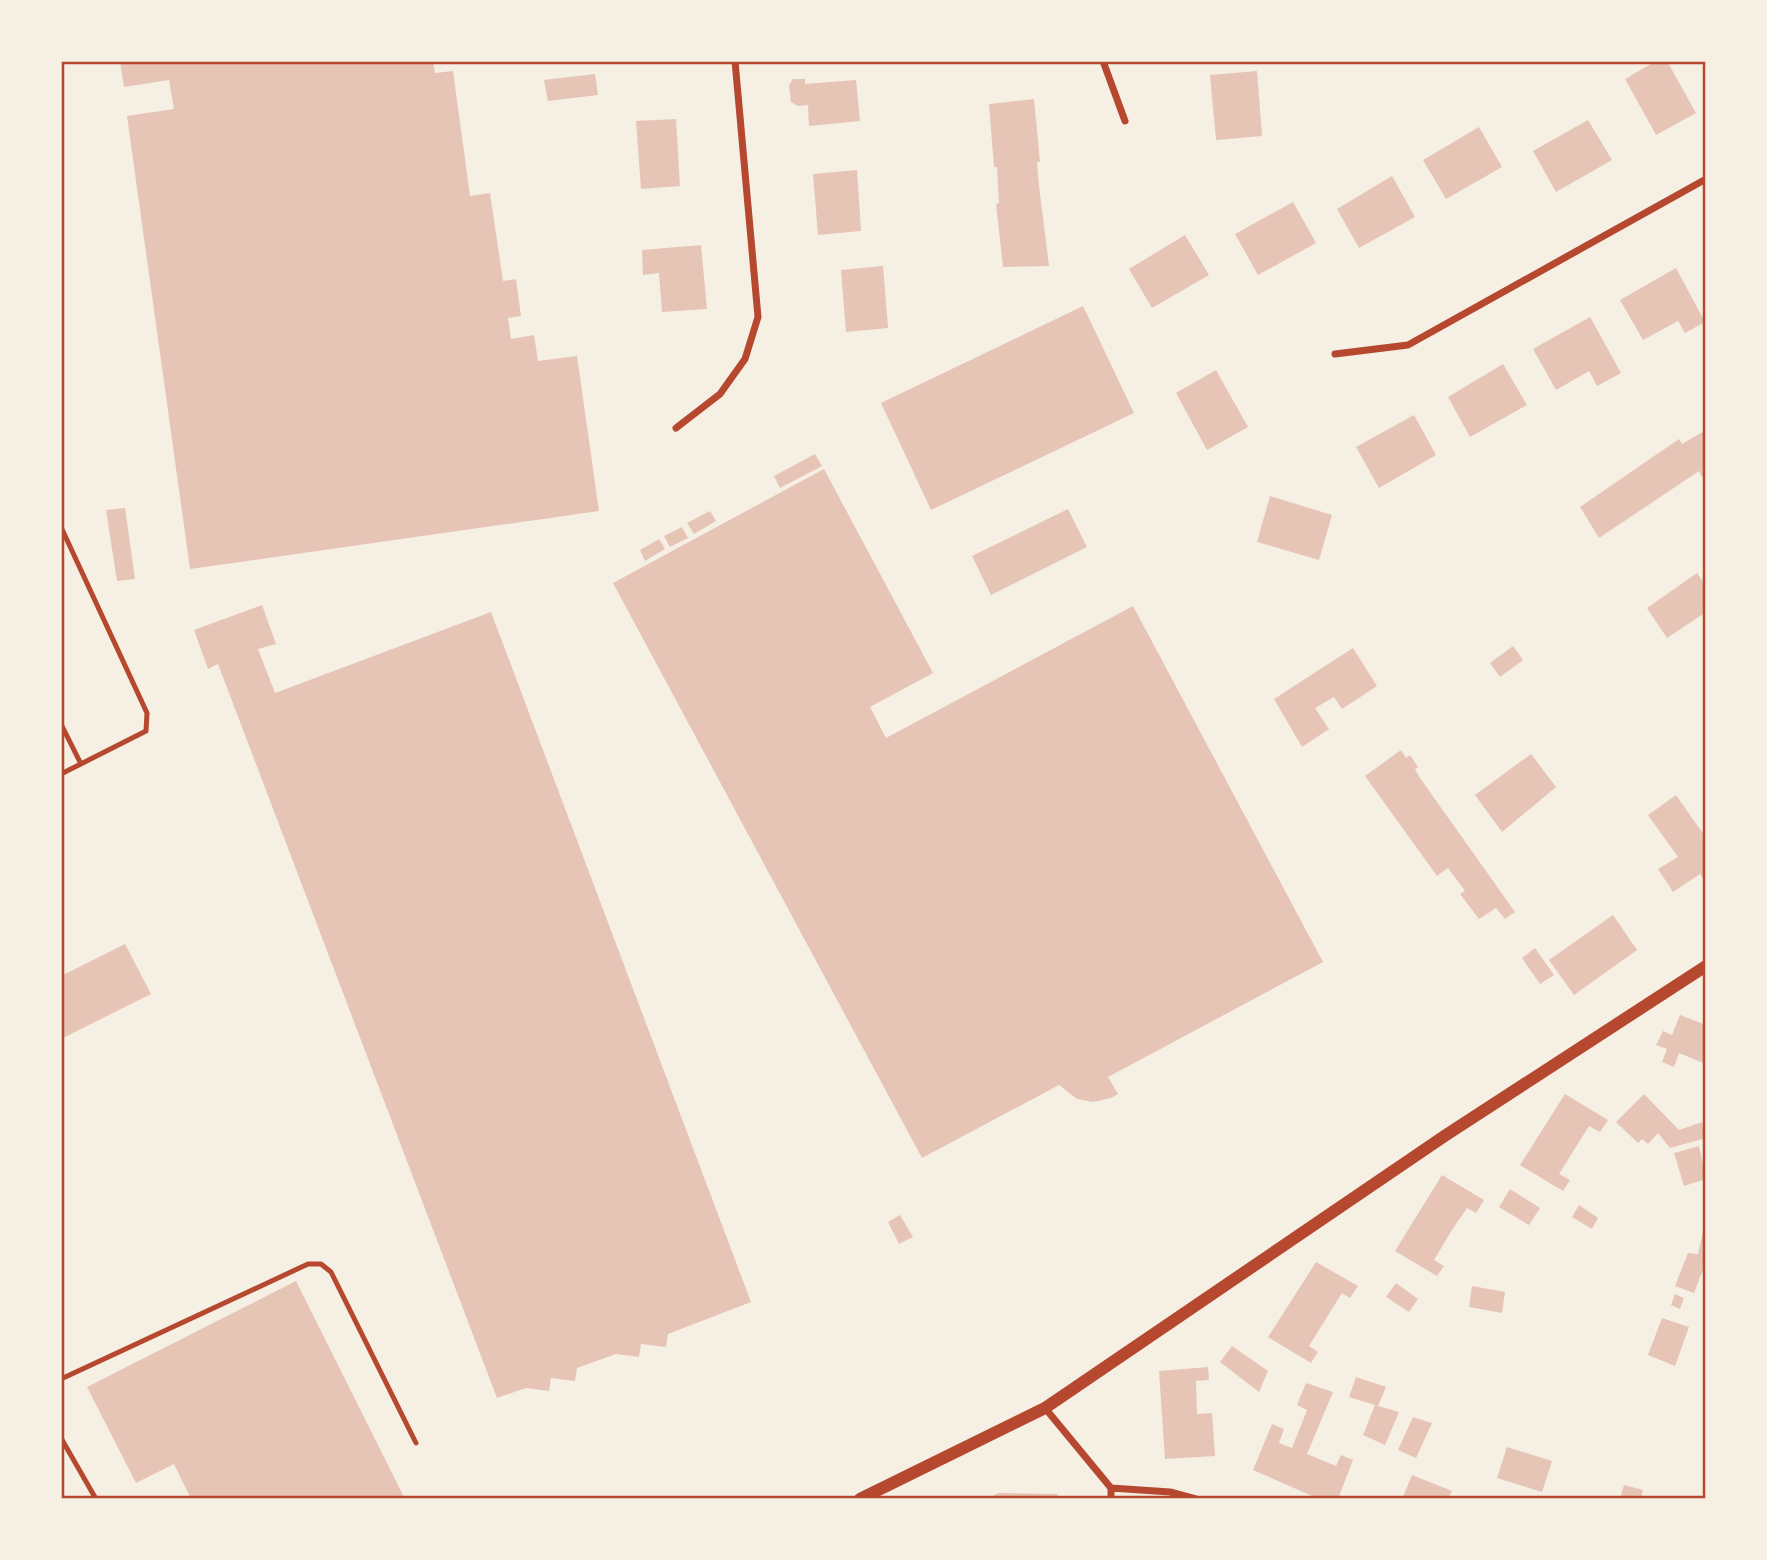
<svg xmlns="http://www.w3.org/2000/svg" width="1767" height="1560" font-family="'IBM Plex Sans',sans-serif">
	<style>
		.building { fill: #e6c5b7 }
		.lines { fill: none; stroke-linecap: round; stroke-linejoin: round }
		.service { stroke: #b5482f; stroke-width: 5 }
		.minor { stroke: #b5482f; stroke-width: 7 }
		.tertiary { stroke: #b5482f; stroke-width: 12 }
		.neatline { fill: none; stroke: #b5482f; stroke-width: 2.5 }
	</style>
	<rect width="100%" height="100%" fill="#f6efe4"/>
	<path class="building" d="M 120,61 L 433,61 L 435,73 L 453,71 L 470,196 L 490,193 L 503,281 L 516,279 L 521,316 L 508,318 L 511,339 L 534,335 L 538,361 L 577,356 L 599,511 L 190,569 L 127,116 L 174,109 L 169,80 L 124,87 Z
		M 1656,61 L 1667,61 L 1696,113 L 1656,135 L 1625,79 Z
		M 1257,71 L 1262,136 L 1216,140 L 1210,75 Z
		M 595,74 L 598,95 L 548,101 L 544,80 Z
		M 793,79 L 805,79 L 805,84 L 856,80 L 860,121 L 809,126 L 808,105 L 798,106 L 791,102 L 789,85 Z
		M 1034,99 L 1040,162 L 1037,162 L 1039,186 L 1049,266 L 1003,267 L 996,204 L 999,203 L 997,167 L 994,167 L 989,104 Z
		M 676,119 L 680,186 L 641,189 L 636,121 Z
		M 1588,120 L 1612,160 L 1556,192 L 1533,151 Z
		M 1479,127 L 1502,167 L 1446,199 L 1423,160 Z
		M 857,170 L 861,231 L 818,235 L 813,174 Z
		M 1392,176 L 1415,217 L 1359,248 L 1337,209 Z
		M 1293,202 L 1316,243 L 1258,275 L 1235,234 Z
		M 1185,235 L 1209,275 L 1152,308 L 1129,269 Z
		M 701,245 L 707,309 L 662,312 L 659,273 L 643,275 L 642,250 Z
		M 883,266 L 888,328 L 846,332 L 841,270 Z
		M 1676,268 L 1705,322 L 1685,333 L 1678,321 L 1643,340 L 1620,300 Z
		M 1083,306 L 1134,413 L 931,510 L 881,403 Z
		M 1590,317 L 1621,373 L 1597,386 L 1589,371 L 1556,390 L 1533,349 Z
		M 1503,364 L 1527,405 L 1470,437 L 1448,397 Z
		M 1216,370 L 1248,427 L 1207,450 L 1176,393 Z
		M 1414,415 L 1436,455 L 1379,488 L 1356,447 Z
		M 1706,430 L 1706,475 L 1702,477 L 1699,471 L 1599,538 L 1580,507 L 1679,439 L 1682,444 Z
		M 815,454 L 822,466 L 780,488 L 774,476 Z
		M 824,469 L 933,673 L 870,707 L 886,738 L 1133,606 L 1323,962 L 1108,1077 L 1118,1094 L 1111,1098 L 1093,1102 L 1077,1099 L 1059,1085 L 922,1158 L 613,583 Z
		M 1270,496 L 1332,515 L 1319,560 L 1257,542 Z
		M 125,508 L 135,579 L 117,581 L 106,510 Z
		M 1068,509 L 1087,547 L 991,595 L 972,556 Z
		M 710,511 L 716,521 L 694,534 L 687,523 Z
		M 682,527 L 688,538 L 670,547 L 664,536 Z
		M 659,539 L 665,549 L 645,561 L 640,550 Z
		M 1697,573 L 1706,586 L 1706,612 L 1667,638 L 1647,608 Z
		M 262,605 L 276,644 L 258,649 L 275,693 L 491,612 L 751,1302 L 668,1334 L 666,1347 L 641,1344 L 639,1357 L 616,1354 L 577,1368 L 575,1381 L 551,1378 L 549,1391 L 526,1388 L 497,1398 L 218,664 L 208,669 L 194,630 Z
		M 1513,646 L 1523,660 L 1500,677 L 1490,663 Z
		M 1353,648 L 1377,686 L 1342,709 L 1334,697 L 1315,708 L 1329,729 L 1302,747 L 1274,699 Z
		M 1401,750 L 1406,758 L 1410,755 L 1418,767 L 1415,769 L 1420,778 L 1515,912 L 1505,919 L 1496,908 L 1479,919 L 1460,894 L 1465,891 L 1448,868 L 1437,876 L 1365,776 Z
		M 1531,754 L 1556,787 L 1502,832 L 1475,795 Z
		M 1676,795 L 1706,838 L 1706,882 L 1700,874 L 1673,892 L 1658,869 L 1678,857 L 1648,815 Z
		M 1613,915 L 1637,950 L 1574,995 L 1549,960 Z
		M 125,944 L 151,994 L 61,1039 L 61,976 Z
		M 1535,948 L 1554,975 L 1540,984 L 1522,958 Z
		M 1680,1015 L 1706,1025 L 1706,1064 L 1679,1053 L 1674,1067 L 1662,1062 L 1667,1049 L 1656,1045 L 1663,1031 L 1672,1035 Z
		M 1565,1094 L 1608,1120 L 1600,1132 L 1589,1126 L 1559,1174 L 1570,1180 L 1563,1191 L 1520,1165 Z
		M 1644,1094 L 1679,1130 L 1702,1122 L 1706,1138 L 1670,1148 L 1658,1133 L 1648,1144 L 1642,1139 L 1638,1143 L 1616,1122 Z
		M 1699,1146 L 1706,1179 L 1684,1186 L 1674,1153 Z
		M 1442,1175 L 1484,1200 L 1476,1213 L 1467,1208 L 1452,1230 L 1434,1260 L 1444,1266 L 1437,1276 L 1395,1251 Z
		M 1510,1189 L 1540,1208 L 1529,1225 L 1499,1207 Z
		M 1579,1205 L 1598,1218 L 1592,1229 L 1572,1217 Z
		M 900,1215 L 913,1237 L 899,1244 L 888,1222 Z
		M 1703,1232 L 1706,1262 L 1694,1293 L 1675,1286 L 1688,1253 L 1698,1254 Z
		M 1316,1262 L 1358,1286 L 1350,1298 L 1342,1293 L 1309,1346 L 1318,1352 L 1311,1363 L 1268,1337 Z
		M 296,1281 L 405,1499 L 191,1499 L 174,1464 L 136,1483 L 87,1387 Z
		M 1396,1283 L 1418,1299 L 1409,1312 L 1386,1297 Z
		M 1472,1286 L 1505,1292 L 1502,1313 L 1469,1307 Z
		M 1675,1294 L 1684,1298 L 1680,1309 L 1671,1305 Z
		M 1662,1318 L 1689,1327 L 1675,1366 L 1648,1355 Z
		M 1232,1346 L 1268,1371 L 1259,1392 L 1220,1362 Z
		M 1208,1367 L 1209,1380 L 1196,1381 L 1197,1414 L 1212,1413 L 1215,1456 L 1165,1459 L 1159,1371 Z
		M 1356,1377 L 1386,1387 L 1378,1406 L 1399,1412 L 1385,1445 L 1363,1435 L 1375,1405 L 1349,1397 Z
		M 1306,1383 L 1333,1392 L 1307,1454 L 1336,1466 L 1341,1455 L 1353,1460 L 1338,1499 L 1319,1499 L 1253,1470 L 1272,1424 L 1284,1429 L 1279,1443 L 1292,1448 L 1307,1410 L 1297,1405 Z
		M 1413,1417 L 1432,1423 L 1416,1458 L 1398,1450 Z
		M 1507,1447 L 1552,1461 L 1542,1492 L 1497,1478 Z
		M 1412,1475 L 1452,1491 L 1448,1499 L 1402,1499 Z
		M 1624,1485 L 1643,1490 L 1641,1499 L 1620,1499 Z
		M 998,1493 L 1058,1494 L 1057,1499 L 987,1499 Z"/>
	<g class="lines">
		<path class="service" d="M 61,527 L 147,713 L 146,731 L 61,774
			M 61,724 L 81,764
			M 61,1379 L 308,1264 L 321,1264 L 331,1272 L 416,1443
			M 61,1438 L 96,1499"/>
		<path class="minor" d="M 1103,61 L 1125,121
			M 1335,354 L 1408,345 L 1706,179
			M 676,428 L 720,394 L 745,359 L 758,317 L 735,61
			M 1045,1408 L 1111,1488 L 1111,1499
			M 1111,1488 L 1170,1492 L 1196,1499"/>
		<path class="tertiary" d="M 860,1499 L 1045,1408 L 1446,1135 L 1706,966"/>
	</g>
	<rect width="1767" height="1560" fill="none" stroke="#f6efe4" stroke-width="126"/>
	<rect x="63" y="63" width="1641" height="1434" class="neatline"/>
</svg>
